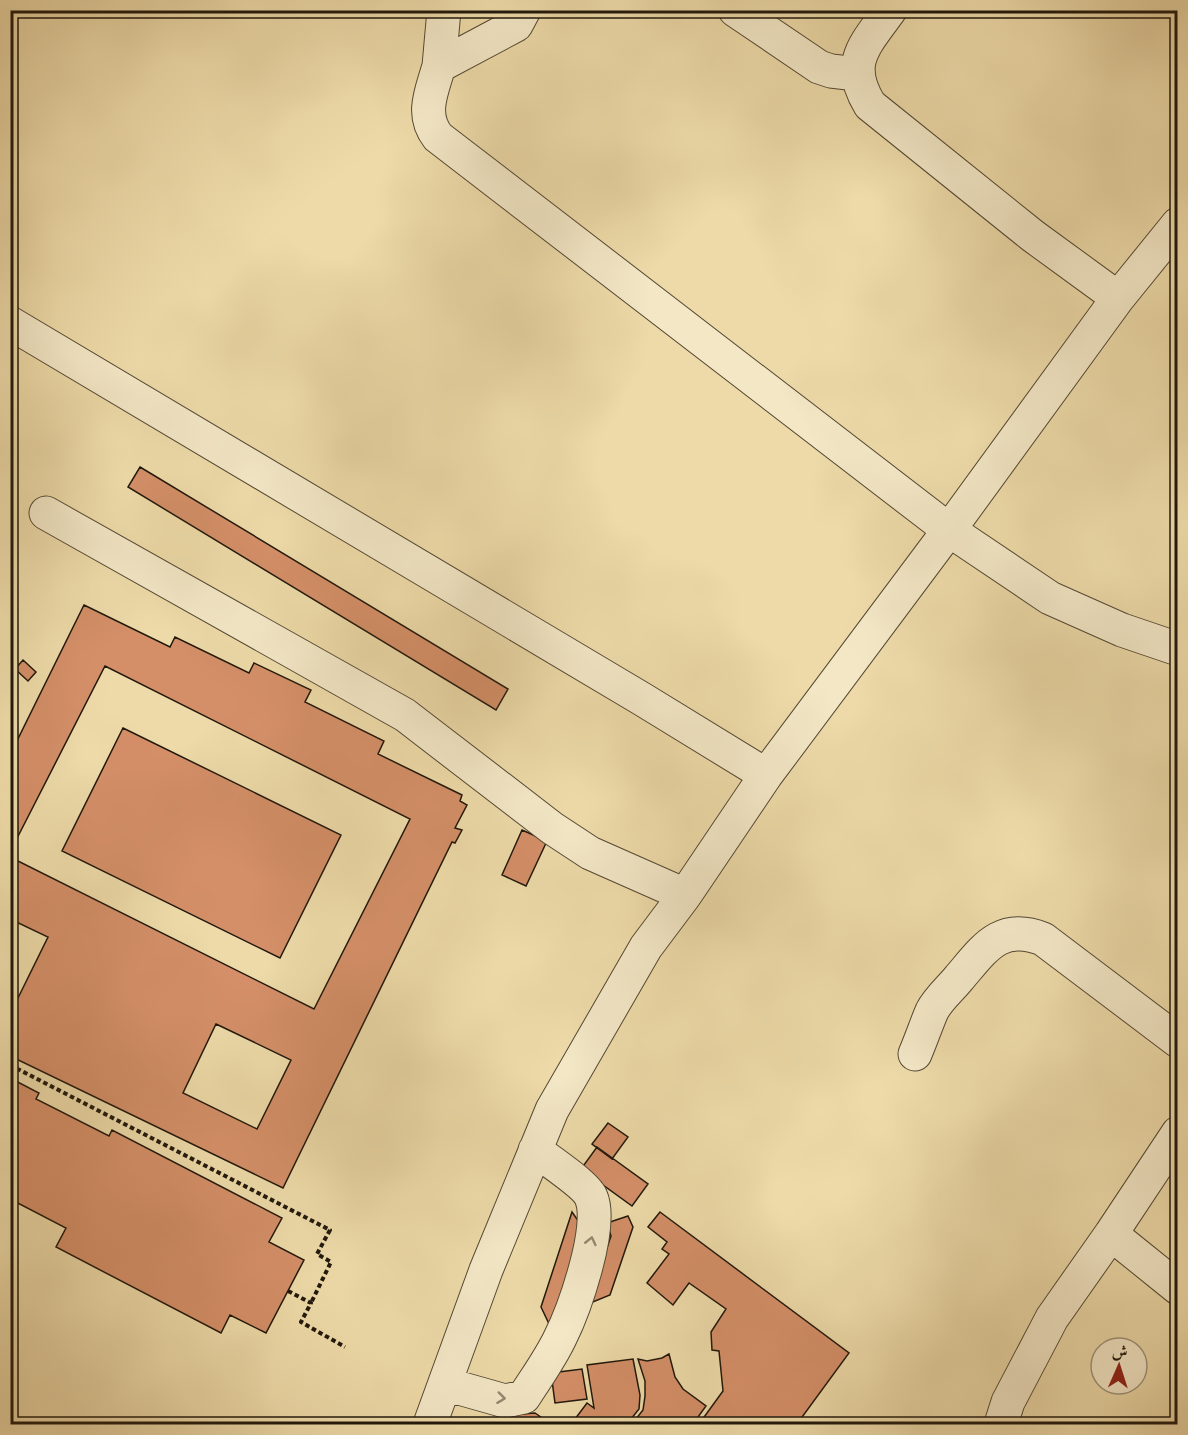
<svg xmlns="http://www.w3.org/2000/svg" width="1188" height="1435" font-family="'Sorts Mill Goudy',Amiri,serif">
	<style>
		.building { fill: #d48f68; stroke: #21180c; stroke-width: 1.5; fill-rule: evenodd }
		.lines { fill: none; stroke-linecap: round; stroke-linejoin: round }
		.minor-casing { stroke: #544833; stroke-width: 35 }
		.path { stroke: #21180c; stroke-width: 4; stroke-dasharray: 4.5 3; stroke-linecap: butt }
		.minor { stroke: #f3e7c6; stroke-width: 33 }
		.oneway { stroke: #948a72 }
	</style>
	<rect width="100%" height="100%" fill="#eddaa8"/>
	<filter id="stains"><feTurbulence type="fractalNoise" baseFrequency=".00333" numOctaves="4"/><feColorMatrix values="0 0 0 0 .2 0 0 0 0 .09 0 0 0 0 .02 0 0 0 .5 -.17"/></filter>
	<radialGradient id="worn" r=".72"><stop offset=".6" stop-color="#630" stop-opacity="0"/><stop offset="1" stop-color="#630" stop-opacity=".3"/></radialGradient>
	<path class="building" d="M 140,467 L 508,689 L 496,710 L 128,487 Z
		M 84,605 L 170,647 L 175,637 L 249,673 L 254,663 L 311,690 L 305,702 L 384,741 L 378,754 L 462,795 L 460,801 L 467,805 L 455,828 L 462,830 L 455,843 L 452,842 L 283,1188 L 10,1056 L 10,1004 L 14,1006 L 48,937 L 10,919 L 10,857 L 314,1009 L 410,819 L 105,666 L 10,852 L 10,755 ZM 216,1024 L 291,1060 L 257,1129 L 183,1093 Z
		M 23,660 L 36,672 L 28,681 L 15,669 Z
		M 123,728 L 341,835 L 280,958 L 62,851 Z
		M 522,830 L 547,841 L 526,886 L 502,875 Z
		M 10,1078 L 39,1093 L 36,1099 L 109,1136 L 112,1130 L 282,1218 L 269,1242 L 304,1260 L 266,1333 L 230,1315 L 221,1333 L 56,1247 L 66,1228 L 10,1199 Z
		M 608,1123 L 628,1137 L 612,1159 L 592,1144 Z
		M 597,1147 L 648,1184 L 632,1206 L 581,1169 Z
		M 572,1212 L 584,1229 L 551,1328 L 541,1307 Z
		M 660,1212 L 849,1353 L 797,1424 L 699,1424 L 723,1391 L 719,1351 L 712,1350 L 711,1332 L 726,1309 L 689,1283 L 673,1305 L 647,1283 L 669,1254 L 662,1249 L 667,1242 L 648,1227 Z
		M 628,1216 L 633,1227 L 610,1295 L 588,1304 L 611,1236 L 607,1223 Z
		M 669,1354 L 675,1377 L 683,1389 L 706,1406 L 693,1424 L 632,1424 L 643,1410 L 645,1396 L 645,1381 L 638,1359 L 647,1361 L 662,1358 Z
		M 633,1359 L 640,1395 L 639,1409 L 627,1424 L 574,1424 L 572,1423 L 587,1403 L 594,1408 L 587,1365 Z
		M 582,1369 L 587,1399 L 555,1403 L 551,1373 Z
		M 535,1413 L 551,1424 L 505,1423 L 510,1415 Z"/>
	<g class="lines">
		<defs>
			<path id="minor" d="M 444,10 L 439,66 L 516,25 L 524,10
				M 735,10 L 819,67 L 831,71 L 857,74
				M 890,10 C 865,45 844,63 870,105 L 1033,236 L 1118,298
				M 439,66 C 432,91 420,114 438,137 L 949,530 L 1050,598 L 1122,630 L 1178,649
				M 10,323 L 642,699 L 766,775
				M 46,513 L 405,715 L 552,828 L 590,853 L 685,895
				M 915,1054 C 921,1040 926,1025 932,1011 C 938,999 951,988 959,978 C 984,949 1000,922 1043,939 L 1178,1041
				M 1111,1234 L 1178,1288
				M 445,1384 L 505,1401 L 524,1397 C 536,1378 550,1359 560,1338 C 574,1310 604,1226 591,1197 C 586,1185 547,1159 535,1150
				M 430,1424 L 486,1270 L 552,1110 L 646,947 L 685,895 L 766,775 L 949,530 L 1118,298 L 1178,224
				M 1001,1424 L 1008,1402 L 1052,1318 L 1111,1234 L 1178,1133"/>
		</defs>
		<use href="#minor" class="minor-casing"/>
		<path class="path" d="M 10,1065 L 330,1230 L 317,1254 L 331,1262 L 311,1303
			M 288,1291 L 311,1303 L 301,1322 L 345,1347"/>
		<use href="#minor" class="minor"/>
	</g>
	<defs><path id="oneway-chevron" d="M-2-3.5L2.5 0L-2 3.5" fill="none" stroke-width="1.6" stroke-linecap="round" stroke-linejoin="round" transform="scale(1.5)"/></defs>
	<g class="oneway">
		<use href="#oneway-chevron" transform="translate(591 1241) rotate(-77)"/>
		<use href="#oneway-chevron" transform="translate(501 1398) rotate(7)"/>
	</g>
	<rect width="1188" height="1435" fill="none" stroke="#eddaa8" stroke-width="36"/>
	<rect x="12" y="12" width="1164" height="1411" fill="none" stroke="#21180c" stroke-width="3"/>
	<rect x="18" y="18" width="1152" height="1399" fill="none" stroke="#21180c" stroke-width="1.5"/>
	<g transform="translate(1119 1366) rotate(3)"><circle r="28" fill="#f3e7c6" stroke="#9f947c" stroke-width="1.5"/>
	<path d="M0-4.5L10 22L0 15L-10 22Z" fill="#8f2418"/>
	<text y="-9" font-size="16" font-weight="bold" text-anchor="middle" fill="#21180c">ش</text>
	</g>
	<rect width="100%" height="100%" filter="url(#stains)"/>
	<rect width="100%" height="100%" fill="url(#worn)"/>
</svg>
